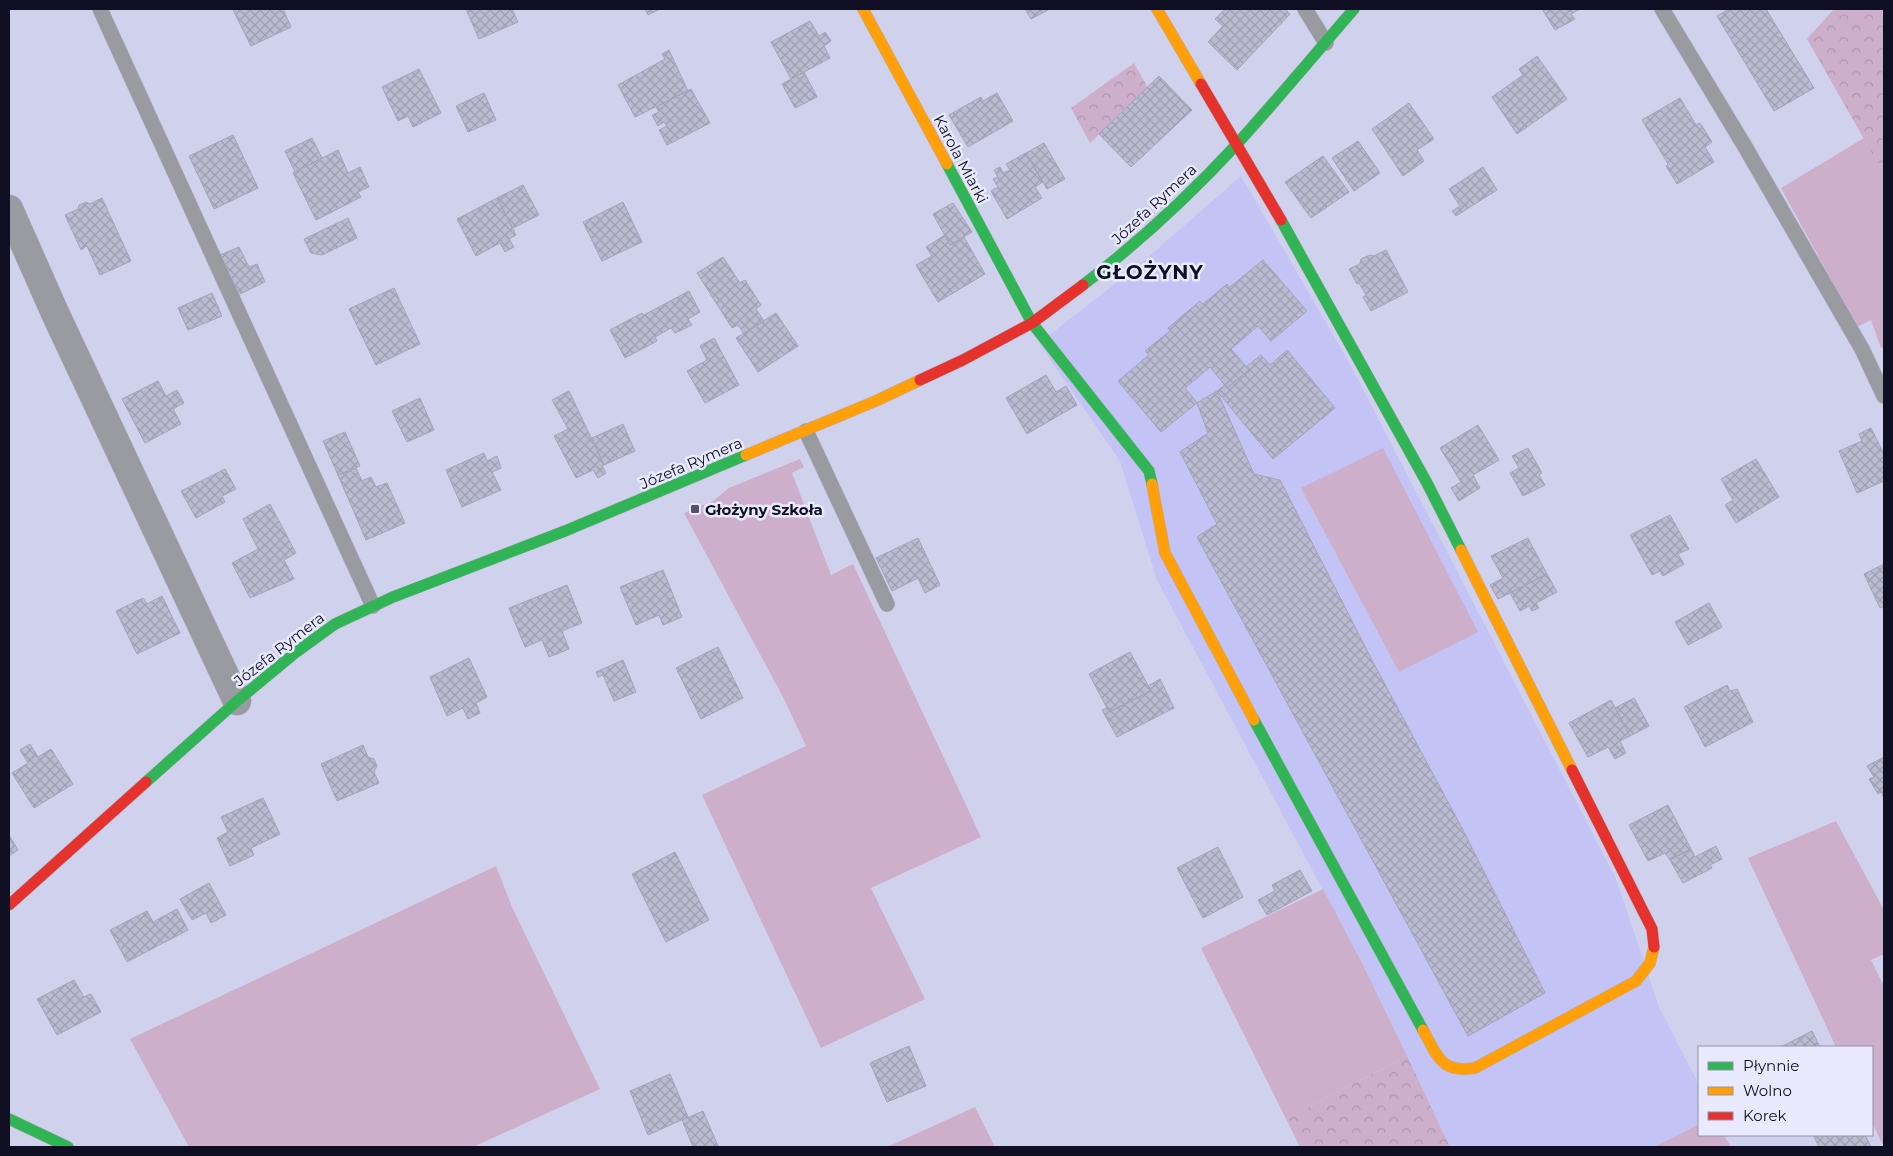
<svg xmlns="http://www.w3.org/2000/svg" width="1893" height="1156" font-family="Montserrat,sans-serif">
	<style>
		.built { fill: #c3c3f5 }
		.grass { fill: #cdafcc }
		.forest { fill: url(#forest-crowns) }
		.building { fill: url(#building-cross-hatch); stroke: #a3a3ba }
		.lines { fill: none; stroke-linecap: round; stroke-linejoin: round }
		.lane-casing { stroke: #b0b0c5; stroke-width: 16 }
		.street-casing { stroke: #b0b0c5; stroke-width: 29 }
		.fast-casing { stroke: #b0b0c5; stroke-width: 12 }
		.slow-casing { stroke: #b0b0c5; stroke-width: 12 }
		.jam-casing { stroke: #b0b0c5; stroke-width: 12 }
		.lane { stroke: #9a9ba0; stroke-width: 15 }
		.street { stroke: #9a9ba0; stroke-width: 28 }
		.fast { stroke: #30b455; stroke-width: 11 }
		.slow { stroke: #ff9f0a; stroke-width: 11 }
		.jam { stroke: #e5322d; stroke-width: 11 }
		.poi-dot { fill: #535269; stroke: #e9eafd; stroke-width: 2 }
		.labels { text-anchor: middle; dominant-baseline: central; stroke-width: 5; stroke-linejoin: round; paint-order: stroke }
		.street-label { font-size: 15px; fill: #0f0e23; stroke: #e9eafd }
		.poi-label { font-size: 15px; font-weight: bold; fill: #0f0e23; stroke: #e9eafd; text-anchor: start }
		.district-label { font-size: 20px; font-weight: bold; letter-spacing: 1px; fill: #0f0e23; stroke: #e9eafd }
	</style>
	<defs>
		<pattern id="forest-crowns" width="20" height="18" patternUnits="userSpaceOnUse" patternTransform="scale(1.25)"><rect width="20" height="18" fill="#cdafcc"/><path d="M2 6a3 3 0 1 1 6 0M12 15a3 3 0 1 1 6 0" fill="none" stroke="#af95af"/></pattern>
		<pattern id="building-cross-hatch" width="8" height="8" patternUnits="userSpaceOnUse" patternTransform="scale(1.25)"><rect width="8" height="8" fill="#babad1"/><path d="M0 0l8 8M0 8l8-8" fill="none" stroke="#9f9fb3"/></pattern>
	</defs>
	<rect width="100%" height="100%" fill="#d0d1ec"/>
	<path class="built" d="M 1241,176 L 1350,364 L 1616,879 L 1659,1007 L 1699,1085 L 1699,1124 L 1654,1147 L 1450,1147 L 1362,963 L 1157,580 L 1120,461 L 1039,343 L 1138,266 Z"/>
	<path class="grass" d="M 1864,138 L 1884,174 L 1884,347 L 1881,348 L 1871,320 L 1857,327 L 1781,188 Z
		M 1383,448 L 1478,632 L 1399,672 L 1301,488 Z
		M 800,459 L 804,467 L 792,473 L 831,575 L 853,564 L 981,837 L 871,888 L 925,999 L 821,1048 L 702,795 L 806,746 L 784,699 L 684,513 L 713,501 L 729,488 Z
		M 1836,821 L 1884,910 L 1884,954 L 1871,960 L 1884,986 L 1884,1147 L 1872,1123 L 1872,1047 L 1836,1047 L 1748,858 Z
		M 496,866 L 512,907 L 600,1089 L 473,1147 L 189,1147 L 130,1039 Z
		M 1323,889 L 1362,963 L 1407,1056 L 1286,1119 L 1201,948 Z
		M 975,1107 L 995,1147 L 887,1147 Z
		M 1699,1124 L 1699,1135 L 1724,1135 L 1731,1147 L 1654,1147 Z"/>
	<path class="forest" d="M 1834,9 L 1884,9 L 1884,174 L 1807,39 Z
		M 1134,63 L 1148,88 L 1090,143 L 1071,108 Z
		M 1407,1056 L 1450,1147 L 1300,1147 L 1286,1119 Z"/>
	<path class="building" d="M 235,9 L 283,9 L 291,27 L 251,46 L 233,10 Z
		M 466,9 L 512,9 L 518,22 L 479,39 Z
		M 645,9 L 660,9 L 648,15 Z
		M 1025,9 L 1050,9 L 1031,19 Z
		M 1225,9 L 1285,9 L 1290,14 L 1237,70 L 1208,42 L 1223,26 L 1215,19 Z
		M 1542,9 L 1580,9 L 1571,14 L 1575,19 L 1555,30 Z
		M 1729,9 L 1766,9 L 1814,88 L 1774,111 L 1717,16 Z
		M 810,21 L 819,36 L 825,32 L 831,41 L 824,46 L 830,58 L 791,79 L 771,42 Z
		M 669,50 L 688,91 L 635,117 L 618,85 L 665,59 L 662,54 Z
		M 1537,56 L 1567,99 L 1517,134 L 1492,97 L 1523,75 L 1519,69 Z
		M 419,69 L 441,113 L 413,127 L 408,116 L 398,121 L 382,87 Z
		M 804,72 L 817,97 L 795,108 L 782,84 Z
		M 1159,76 L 1192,110 L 1131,167 L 1099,134 Z
		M 691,89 L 710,123 L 667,145 L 659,130 L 667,126 L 664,122 L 658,126 L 652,115 L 659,112 L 656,107 Z
		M 484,93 L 496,120 L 468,132 L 456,106 Z
		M 997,93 L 1013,121 L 968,147 L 949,115 L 981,97 L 983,101 Z
		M 1680,98 L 1696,125 L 1700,123 L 1712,142 L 1705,147 L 1714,162 L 1677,184 L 1666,166 L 1668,164 L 1642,120 Z
		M 1409,103 L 1434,139 L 1417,150 L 1424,161 L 1403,176 L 1372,129 Z
		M 233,135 L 258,188 L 214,209 L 189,156 Z
		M 312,138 L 322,158 L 295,172 L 285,151 Z
		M 1358,141 L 1380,173 L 1354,191 L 1332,158 Z
		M 1044,143 L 1065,179 L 1047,189 L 1026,153 Z
		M 338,150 L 348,173 L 360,167 L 369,187 L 358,192 L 361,197 L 316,220 L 293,173 Z
		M 1026,153 L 1043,182 L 1035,187 L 1042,198 L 1007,219 L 991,191 L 998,187 L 993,179 L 998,177 L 994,170 L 1000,167 L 1003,173 L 1010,170 L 1006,164 Z
		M 1323,156 L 1349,192 L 1311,218 L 1285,182 Z
		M 1483,167 L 1497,190 L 1456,216 L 1452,211 L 1460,206 L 1449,189 Z
		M 523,185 L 539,215 L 513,228 L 497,198 Z
		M 102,198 L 131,261 L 100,275 L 87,246 L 81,250 L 65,215 L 78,209 L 79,205 L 86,202 L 90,204 Z
		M 497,198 L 516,235 L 509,239 L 514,247 L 505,252 L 500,243 L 476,256 L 457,219 Z
		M 623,202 L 642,242 L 602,261 L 583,222 Z
		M 953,203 L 972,232 L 950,245 L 933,214 Z
		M 348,218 L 357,238 L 322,255 L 311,253 L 304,239 Z
		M 945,235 L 950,245 L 964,237 L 985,274 L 938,302 L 916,265 L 932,256 L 926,247 Z
		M 239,247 L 249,267 L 257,264 L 265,282 L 238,295 L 220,255 Z
		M 1386,250 L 1408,292 L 1371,311 L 1363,297 L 1366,295 L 1359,283 L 1357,284 L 1349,269 L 1360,264 L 1361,259 L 1370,255 L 1374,256 Z
		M 723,257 L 740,283 L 745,280 L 761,305 L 756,309 L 764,321 L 744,334 L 738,325 L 732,328 L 697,273 Z
		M 1263,260 L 1307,311 L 1271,341 L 1258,326 L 1231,349 L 1249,370 L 1227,388 L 1210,367 L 1185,388 L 1197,403 L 1161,432 L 1118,381 L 1149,355 L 1145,351 L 1170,331 L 1168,328 L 1200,301 L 1203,304 L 1227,284 L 1230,287 Z
		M 394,288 L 420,344 L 376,365 L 349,309 Z
		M 689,291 L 700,312 L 688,319 L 692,325 L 675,333 L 671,328 L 655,337 L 657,341 L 625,358 L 610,330 L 642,313 L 644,315 Z
		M 212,293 L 222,316 L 188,330 L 178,308 Z
		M 776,313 L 798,346 L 758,372 L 736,338 Z
		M 714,338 L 739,385 L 705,403 L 687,371 L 707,360 L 700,346 Z
		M 1287,350 L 1335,408 L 1273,459 L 1217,391 L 1225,385 L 1227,388 L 1249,370 L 1246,367 L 1261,355 L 1270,365 Z
		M 1046,375 L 1056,392 L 1066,386 L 1077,405 L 1027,434 L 1006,398 Z
		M 158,381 L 166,396 L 177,390 L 184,403 L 173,409 L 181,424 L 145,443 L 122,399 Z
		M 569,391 L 604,465 L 602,466 L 606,473 L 598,478 L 593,470 L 576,478 L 554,436 L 568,429 L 552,400 Z
		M 1217,391 L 1254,474 L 1280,480 L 1373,662 L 1463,830 L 1545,993 L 1468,1036 L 1197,537 L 1217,524 L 1180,452 L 1208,433 L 1197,403 Z
		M 420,398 L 434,430 L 407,442 L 392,411 Z
		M 623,424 L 635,451 L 604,465 L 592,438 Z
		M 1478,425 L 1499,460 L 1473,475 L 1480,488 L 1459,501 L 1451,488 L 1461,482 L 1440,448 Z
		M 1871,428 L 1884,454 L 1884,481 L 1857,493 L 1839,451 L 1862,441 L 1859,434 Z
		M 345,432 L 360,466 L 338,475 L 323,441 Z
		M 1528,448 L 1542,473 L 1539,475 L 1545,485 L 1523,496 L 1510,473 L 1519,468 L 1512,456 Z
		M 484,453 L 487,461 L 497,456 L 501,468 L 492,472 L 501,490 L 462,507 L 446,470 Z
		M 1756,459 L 1779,497 L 1736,523 L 1725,505 L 1733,500 L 1721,479 Z
		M 356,468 L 362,481 L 371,477 L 376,487 L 387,483 L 405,523 L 366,540 L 338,475 Z
		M 225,469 L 236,489 L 222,496 L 225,502 L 196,518 L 181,491 Z
		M 270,504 L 296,553 L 284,560 L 294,579 L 250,598 L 232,563 L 258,549 L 243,519 Z
		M 1670,515 L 1689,549 L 1678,554 L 1684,564 L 1663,576 L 1660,571 L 1652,575 L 1630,535 Z
		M 918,538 L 940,585 L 925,593 L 918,578 L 892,591 L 876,558 Z
		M 1528,538 L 1547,574 L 1498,599 L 1490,585 L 1503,578 L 1491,556 Z
		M 1884,564 L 1884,606 L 1880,608 L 1864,574 Z
		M 663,570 L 682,617 L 663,625 L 659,615 L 636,625 L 620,587 Z
		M 1547,574 L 1557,592 L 1536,603 L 1539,608 L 1532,611 L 1529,606 L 1520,611 L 1510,593 Z
		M 567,585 L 582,623 L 562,631 L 569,649 L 549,657 L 542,640 L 525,647 L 509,608 Z
		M 162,596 L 180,633 L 137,654 L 116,611 L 143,598 L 147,604 Z
		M 1709,603 L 1722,627 L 1688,645 L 1675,622 Z
		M 718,647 L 743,698 L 701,719 L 676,668 Z
		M 1130,652 L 1151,691 L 1109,712 L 1089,674 Z
		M 469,658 L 487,697 L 476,703 L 480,713 L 468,719 L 463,708 L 447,716 L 430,677 Z
		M 623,660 L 636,692 L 614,701 L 603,675 L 598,677 L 596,672 Z
		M 1160,679 L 1174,708 L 1117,737 L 1102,710 L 1107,708 L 1109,712 L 1151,691 L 1148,686 Z
		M 1727,685 L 1730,691 L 1737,689 L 1753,722 L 1705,747 L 1684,707 Z
		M 1634,698 L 1649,726 L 1630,736 L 1615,708 Z
		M 1611,700 L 1630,736 L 1620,741 L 1626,753 L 1615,759 L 1608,747 L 1588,757 L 1569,723 Z
		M 30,744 L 38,757 L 51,749 L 73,784 L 34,808 L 12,773 L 28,763 L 20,750 Z
		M 363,745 L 368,757 L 374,759 L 377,766 L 374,772 L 379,783 L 337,801 L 321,764 Z
		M 1884,757 L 1884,798 L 1881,792 L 1878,794 L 1869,779 L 1874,777 L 1867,766 Z
		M 263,798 L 280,834 L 251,848 L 254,855 L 230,866 L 217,838 L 228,832 L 221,817 Z
		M 1668,805 L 1691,849 L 1670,860 L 1665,853 L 1648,861 L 1629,825 Z
		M 9,835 L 18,850 L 9,856 Z
		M 1716,846 L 1722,859 L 1710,865 L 1712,868 L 1683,883 L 1670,860 L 1691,849 L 1695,857 Z
		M 1218,847 L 1243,897 L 1203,918 L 1177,868 Z
		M 675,852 L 709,920 L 666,942 L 632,874 Z
		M 1300,870 L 1312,891 L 1267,915 L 1258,900 L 1275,891 L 1272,885 Z
		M 209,883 L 226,915 L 211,923 L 206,913 L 192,920 L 180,899 Z
		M 177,909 L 188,930 L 127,962 L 110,930 L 147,911 L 153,922 Z
		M 74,980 L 84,997 L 91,994 L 101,1012 L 57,1035 L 37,999 Z
		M 1812,1031 L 1820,1047 L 1781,1047 Z
		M 909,1046 L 926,1086 L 887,1102 L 870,1063 Z
		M 670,1074 L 688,1117 L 648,1135 L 630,1091 Z
		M 703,1111 L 718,1146 L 715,1147 L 693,1147 L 682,1120 Z
		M 1820,1135 L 1865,1135 L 1871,1147 L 1819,1147 L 1814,1137 Z"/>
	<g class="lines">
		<defs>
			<path id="lane" d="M 100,9 L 373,606
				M 1305,9 L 1326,43
				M 1662,9 L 1744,145 L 1862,349 L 1884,396
				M 806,431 L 887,604"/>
			<path id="street" d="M 9,209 L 55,313 L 237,701"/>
			<path id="fast" d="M 947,164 L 1032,323 L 1149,471 L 1152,484
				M 1281,220 L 1427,483 L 1461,550
				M 1083,285 C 1138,243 1190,195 1237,144 C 1277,100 1315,54 1354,9
				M 1254,720 L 1423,1030
				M 146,782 L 237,701 L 295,653 L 335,624 L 393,597 L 565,531 L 746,455
				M 9,1119 L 68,1147"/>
			<path id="slow" d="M 863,9 L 947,164
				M 1157,9 L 1201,84
				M 746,455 L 878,400 L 920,380
				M 1152,484 L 1165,553 L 1254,720
				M 1461,550 L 1572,770
				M 1423,1030 C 1437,1055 1441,1074 1475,1068 L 1636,981 L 1650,963 L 1654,947"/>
			<path id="jam" d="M 1201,84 L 1281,220
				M 920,380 L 963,360 L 1032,323 L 1083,285
				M 1572,770 L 1652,929 L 1654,947
				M 9,905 L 146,782"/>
		</defs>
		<use href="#lane" class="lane-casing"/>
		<use href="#street" class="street-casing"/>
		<use href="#fast" class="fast-casing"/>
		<use href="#slow" class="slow-casing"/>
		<use href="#jam" class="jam-casing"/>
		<use href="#lane" class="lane"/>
		<use href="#street" class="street"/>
		<use href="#fast" class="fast"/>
		<use href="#slow" class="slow"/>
		<use href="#jam" class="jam"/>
	</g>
	<rect class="poi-dot" x="690" y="504" width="10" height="10" rx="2.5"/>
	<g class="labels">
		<g class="street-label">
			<text transform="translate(961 159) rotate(62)">Karola Miarki</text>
			<text transform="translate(1154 204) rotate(-43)">Józefa Rymera</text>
			<text transform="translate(691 463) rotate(-23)">Józefa Rymera</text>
			<text transform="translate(279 649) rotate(-38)">Józefa Rymera</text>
		</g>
		<g class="poi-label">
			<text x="705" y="509">Głożyny Szkoła</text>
		</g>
		<g class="district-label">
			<text x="1150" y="272">GŁOŻYNY</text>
		</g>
	</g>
	<rect width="1893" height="1156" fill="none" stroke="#0f0e23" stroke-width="20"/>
	<rect x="1698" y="1046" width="175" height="90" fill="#e9eafd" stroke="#9292a6"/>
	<rect x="1708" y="1062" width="25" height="8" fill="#30b455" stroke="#9292a6"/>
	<text x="1743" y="1071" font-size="15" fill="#0f0e23">Płynnie</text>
	<rect x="1708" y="1087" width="25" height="8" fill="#ff9f0a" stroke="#9292a6"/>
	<text x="1743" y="1096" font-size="15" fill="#0f0e23">Wolno</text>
	<rect x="1708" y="1112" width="25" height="8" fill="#e5322d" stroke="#9292a6"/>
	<text x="1743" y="1121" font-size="15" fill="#0f0e23">Korek</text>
</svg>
